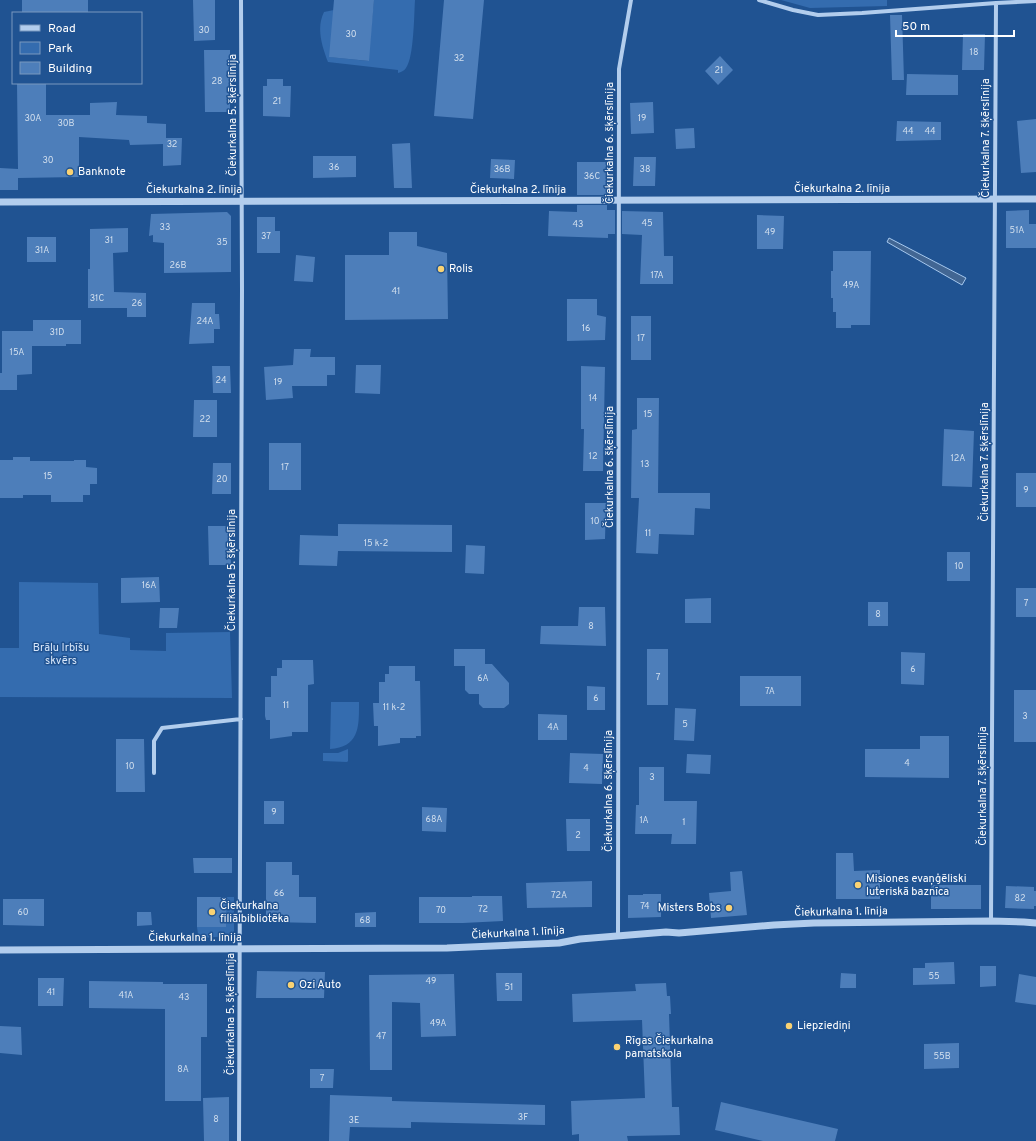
<svg xmlns="http://www.w3.org/2000/svg" width="1036" height="1141" font-family="Overpass,sans-serif">
	<style>
		.green { fill: #346caf }
		.water { fill: #426693; stroke: #a6c8ee }
		.building { fill: #4d7eba }
		.lines { fill: none; stroke-linecap: round; stroke-linejoin: round }
		.minor { stroke: #b2cded; stroke-width: 4 }
		.tertiary { stroke: #b2cded; stroke-width: 7 }
		.poi-dot { fill: #fad273; stroke: #205392; stroke-width: 1.5 }
		.labels { text-anchor: middle; dominant-baseline: central; stroke-width: 3; stroke-linejoin: round; paint-order: stroke }
		.number-label { font-size: 9px; fill: #d2dfee }
		.street-label { font-size: 11px; fill: #fff; stroke: #205392 }
		.poi-label { font-size: 11px; fill: #fff; stroke: #205392; text-anchor: start }
		.park-label { font-size: 11px; fill: #d8e7fa; stroke: #205392 }
	</style>
	<rect width="100%" height="100%" fill="#205392"/>
	<path class="green" d="M 374,0 L 415,0 C 414,15 414,57 406,68 C 404,71 401,72 398,73 L 398,70 L 328,62 C 322,46 316,28 324,12 L 334,10 L 330,57 L 368,61 Z
		M 781,0 L 887,0 L 887,6 L 810,8 Z
		M 19,582 L 98,583 L 99,634 L 130,638 L 130,650 L 166,651 L 166,633 L 230,632 L 232,698 L 0,697 L 0,648 L 19,648 Z
		M 331,702 L 359,702 C 359,726 360,747 330,749 Z
		M 348,749 L 348,761 L 347,762 L 323,761 L 323,753 L 338,753 Z
		M 226,897 L 234,897 L 234,931 L 228,936 L 202,938 L 198,934 L 197,927 L 226,927 Z"/>
	<path class="water" d="M 889,238 L 966,278 L 962,285 L 887,242 Z"/>
	<path class="building" d="M 22,0 L 88,0 L 88,13 L 22,13 Z
		M 193,0 L 215,0 L 215,40 L 194,41 Z
		M 334,0 L 374,0 L 369,61 L 329,57 Z
		M 444,0 L 484,0 L 473,119 L 434,116 Z
		M 890,15 L 902,15 L 904,80 L 892,80 Z
		M 963,34 L 985,34 L 984,70 L 962,70 Z
		M 204,50 L 230,50 L 230,112 L 205,112 Z
		M 720,56 L 733,70 L 718,85 L 705,71 Z
		M 907,74 L 958,75 L 958,95 L 906,95 Z
		M 267,79 L 283,79 L 283,86 L 291,86 L 290,117 L 263,116 L 263,86 L 267,86 Z
		M 17,83 L 46,83 L 46,115 L 90,115 L 90,103 L 117,102 L 116,115 L 147,116 L 147,123 L 166,124 L 166,138 L 182,138 L 181,165 L 163,166 L 163,144 L 130,145 L 129,140 L 79,137 L 79,177 L 18,178 L 18,190 L 0,190 L 0,168 L 18,169 Z
		M 653,102 L 654,133 L 631,134 L 630,103 Z
		M 1036,119 L 1036,172 L 1021,173 L 1017,121 Z
		M 897,121 L 941,122 L 941,140 L 896,141 Z
		M 694,128 L 695,148 L 676,149 L 675,129 Z
		M 410,143 L 412,188 L 394,188 L 392,144 Z
		M 313,156 L 356,156 L 356,177 L 313,178 Z
		M 634,157 L 656,157 L 655,186 L 633,186 Z
		M 491,159 L 515,160 L 514,179 L 490,178 Z
		M 577,162 L 607,162 L 607,195 L 577,195 Z
		M 577,205 L 607,205 L 607,210 L 615,210 L 615,234 L 608,234 L 608,238 L 548,236 L 549,211 L 577,212 Z
		M 1029,210 L 1029,224 L 1036,224 L 1036,248 L 1006,248 L 1006,211 Z
		M 622,211 L 663,212 L 664,256 L 673,256 L 673,284 L 640,284 L 642,235 L 622,234 Z
		M 227,212 L 231,216 L 231,272 L 164,273 L 164,243 L 153,242 L 153,235 L 149,236 L 151,214 Z
		M 757,215 L 784,216 L 783,249 L 757,249 Z
		M 257,217 L 275,217 L 275,231 L 280,231 L 280,253 L 257,253 Z
		M 128,228 L 128,252 L 113,253 L 114,292 L 146,293 L 146,317 L 127,317 L 127,308 L 88,308 L 88,269 L 90,269 L 90,229 Z
		M 389,232 L 417,232 L 417,246 L 447,253 L 448,319 L 345,320 L 345,255 L 389,255 Z
		M 27,237 L 56,237 L 56,262 L 27,262 Z
		M 833,251 L 871,251 L 870,325 L 851,325 L 851,328 L 836,328 L 836,312 L 833,312 L 833,298 L 831,298 L 831,271 L 833,271 Z
		M 296,255 L 315,257 L 313,282 L 294,281 Z
		M 567,299 L 597,299 L 597,315 L 606,317 L 605,340 L 567,341 Z
		M 192,303 L 215,303 L 215,314 L 219,314 L 220,329 L 214,329 L 214,343 L 189,344 Z
		M 631,316 L 651,316 L 651,360 L 631,360 Z
		M 33,320 L 81,320 L 81,344 L 66,344 L 66,346 L 32,346 L 32,374 L 17,375 L 17,390 L 0,390 L 0,373 L 2,373 L 2,331 L 33,331 Z
		M 294,349 L 311,349 L 310,357 L 335,357 L 335,375 L 327,375 L 327,386 L 292,386 L 293,398 L 266,400 L 264,367 L 293,365 Z
		M 356,365 L 381,365 L 380,394 L 355,393 Z
		M 212,366 L 230,366 L 231,393 L 213,393 Z
		M 581,366 L 605,367 L 603,471 L 583,471 L 584,429 L 581,429 Z
		M 637,398 L 659,398 L 658,493 L 710,493 L 710,509 L 695,508 L 694,535 L 659,534 L 658,554 L 636,553 L 639,498 L 631,498 L 632,430 L 637,429 Z
		M 194,400 L 217,400 L 217,437 L 193,437 Z
		M 944,429 L 974,431 L 972,487 L 942,486 Z
		M 269,443 L 301,443 L 301,490 L 269,490 Z
		M 13,457 L 30,457 L 30,461 L 74,461 L 74,460 L 86,460 L 86,467 L 97,468 L 97,484 L 90,484 L 90,495 L 83,495 L 83,502 L 51,502 L 51,495 L 23,495 L 23,498 L 0,498 L 0,460 L 13,460 Z
		M 213,463 L 231,463 L 231,494 L 212,494 Z
		M 1016,473 L 1036,473 L 1036,507 L 1016,507 Z
		M 585,503 L 606,503 L 605,539 L 585,540 Z
		M 338,524 L 452,525 L 452,552 L 338,551 L 337,566 L 299,565 L 300,535 L 338,536 Z
		M 208,526 L 230,526 L 231,565 L 209,565 Z
		M 466,545 L 485,546 L 484,574 L 465,573 Z
		M 947,552 L 970,552 L 970,581 L 947,581 Z
		M 159,577 L 160,602 L 121,603 L 121,578 Z
		M 1016,588 L 1036,588 L 1036,617 L 1016,617 Z
		M 711,598 L 711,623 L 685,623 L 685,599 Z
		M 868,602 L 888,602 L 888,626 L 868,626 Z
		M 579,607 L 605,607 L 606,646 L 540,644 L 541,626 L 578,626 Z
		M 160,608 L 179,608 L 177,628 L 159,628 Z
		M 454,649 L 485,649 L 485,664 L 492,664 L 509,683 L 509,704 L 504,708 L 483,708 L 479,704 L 479,694 L 469,694 L 465,690 L 465,666 L 454,666 Z
		M 647,649 L 668,649 L 668,705 L 647,705 Z
		M 901,652 L 925,653 L 924,685 L 901,684 Z
		M 282,660 L 313,660 L 314,684 L 308,685 L 308,732 L 292,732 L 292,736 L 270,739 L 270,720 L 266,720 L 265,716 L 265,697 L 271,697 L 271,676 L 277,676 L 277,668 L 282,668 Z
		M 389,666 L 415,666 L 415,681 L 420,681 L 421,736 L 416,736 L 416,738 L 400,738 L 400,743 L 378,746 L 378,726 L 374,726 L 373,703 L 379,703 L 379,682 L 385,682 L 385,674 L 389,674 Z
		M 740,676 L 801,676 L 801,706 L 740,706 Z
		M 587,686 L 605,687 L 605,710 L 587,710 Z
		M 1014,690 L 1036,690 L 1036,742 L 1014,742 Z
		M 675,708 L 696,709 L 694,741 L 674,740 Z
		M 538,714 L 567,715 L 567,740 L 538,740 Z
		M 920,736 L 949,736 L 949,778 L 865,777 L 865,749 L 920,749 Z
		M 116,739 L 144,739 L 145,792 L 116,792 Z
		M 570,753 L 603,754 L 602,784 L 569,783 Z
		M 687,754 L 711,755 L 710,774 L 686,773 Z
		M 639,767 L 664,767 L 664,801 L 697,801 L 696,844 L 671,844 L 672,834 L 635,834 L 636,805 L 639,805 Z
		M 264,801 L 284,801 L 284,824 L 264,824 Z
		M 422,807 L 447,808 L 446,832 L 422,831 Z
		M 566,819 L 590,819 L 590,851 L 567,851 Z
		M 836,853 L 853,853 L 854,871 L 880,870 L 880,899 L 836,899 Z
		M 193,858 L 232,858 L 232,873 L 194,873 Z
		M 266,862 L 292,862 L 292,875 L 299,875 L 299,897 L 316,897 L 316,923 L 270,922 L 266,918 Z
		M 742,871 L 747,915 L 711,918 L 709,893 L 731,891 L 730,872 Z
		M 592,881 L 592,907 L 527,908 L 526,883 Z
		M 931,885 L 981,885 L 981,909 L 931,909 Z
		M 1006,886 L 1034,887 L 1034,891 L 1036,891 L 1036,906 L 1034,906 L 1034,909 L 1005,908 Z
		M 643,894 L 661,894 L 661,917 L 628,918 L 628,895 L 643,895 Z
		M 472,896 L 502,896 L 503,921 L 463,923 L 419,923 L 419,897 L 472,897 Z
		M 197,897 L 226,897 L 226,927 L 197,927 Z
		M 3,899 L 44,899 L 44,926 L 3,925 Z
		M 137,912 L 151,912 L 152,925 L 137,926 Z
		M 376,912 L 376,927 L 355,927 L 355,913 Z
		M 954,962 L 955,984 L 913,985 L 913,968 L 925,968 L 925,963 Z
		M 980,966 L 996,966 L 996,986 L 980,987 Z
		M 257,971 L 325,972 L 324,998 L 256,998 Z
		M 496,973 L 522,973 L 522,1001 L 497,1001 Z
		M 841,973 L 856,974 L 856,988 L 840,988 Z
		M 454,974 L 456,1036 L 421,1037 L 420,1003 L 392,1002 L 392,1070 L 370,1070 L 369,975 Z
		M 1019,974 L 1036,977 L 1036,1005 L 1015,1002 Z
		M 38,978 L 64,978 L 63,1006 L 38,1006 Z
		M 89,981 L 163,982 L 163,984 L 207,984 L 207,1037 L 201,1037 L 201,1101 L 165,1101 L 165,1009 L 89,1008 Z
		M 666,983 L 667,996 L 670,996 L 671,1014 L 669,1014 L 672,1107 L 679,1107 L 680,1135 L 627,1136 L 628,1141 L 579,1141 L 579,1134 L 572,1135 L 571,1101 L 645,1098 L 642,1020 L 573,1022 L 572,994 L 636,991 L 635,984 Z
		M 0,1026 L 21,1027 L 22,1055 L 0,1053 Z
		M 959,1043 L 959,1068 L 924,1069 L 924,1044 Z
		M 310,1069 L 334,1069 L 333,1088 L 310,1088 Z
		M 330,1095 L 392,1097 L 392,1101 L 545,1105 L 545,1125 L 411,1122 L 411,1128 L 350,1127 L 349,1141 L 329,1141 Z
		M 229,1097 L 229,1141 L 204,1141 L 203,1098 Z
		M 721,1102 L 838,1129 L 835,1141 L 763,1141 L 715,1130 Z"/>
	<g class="lines">
		<path class="minor" d="M 759,0 L 793,10 L 818,15 L 862,13 L 996,3 L 1036,1
			M 154,773 L 154,741 L 162,728 L 241,719
			M 991,921 L 996,3
			M 618,936 L 619,69 L 631,0
			M 239,1141 L 242,290 L 241,0"/>
		<path class="tertiary" d="M 0,202 L 1036,199
			M 0,950 L 447,948 L 559,943 L 580,939 L 666,932 L 679,933 L 774,925 L 814,923 L 991,921 L 1024,922 L 1036,923"/>
	</g>
	<g class="poi-dot">
		<circle cx="70" cy="172" r="4"/>
		<circle cx="441" cy="269" r="4"/>
		<circle cx="858" cy="885" r="4"/>
		<circle cx="729" cy="908" r="4"/>
		<circle cx="212" cy="912" r="4"/>
		<circle cx="291" cy="985" r="4"/>
		<circle cx="789" cy="1026" r="4"/>
		<circle cx="617" cy="1047" r="4"/>
	</g>
	<g class="labels">
		<g class="number-label">
			<text x="204" y="30">30</text>
			<text x="351" y="34">30</text>
			<text x="974" y="52">18</text>
			<text x="459" y="58">32</text>
			<text x="719" y="70">21</text>
			<text x="217" y="81">28</text>
			<text x="277" y="101">21</text>
			<text x="33" y="118">30A</text>
			<text x="642" y="118">19</text>
			<text x="66" y="123">30B</text>
			<text x="908" y="131">44</text>
			<text x="930" y="131">44</text>
			<text x="172" y="144">32</text>
			<text x="48" y="160">30</text>
			<text x="334" y="167">36</text>
			<text x="502" y="169">36B</text>
			<text x="645" y="169">38</text>
			<text x="592" y="176">36C</text>
			<text x="647" y="223">45</text>
			<text x="578" y="224">43</text>
			<text x="165" y="227">33</text>
			<text x="1017" y="230">51A</text>
			<text x="770" y="232">49</text>
			<text x="266" y="236">37</text>
			<text x="109" y="240">31</text>
			<text x="222" y="242">35</text>
			<text x="42" y="250">31A</text>
			<text x="178" y="265">26B</text>
			<text x="657" y="275">17A</text>
			<text x="851" y="285">49A</text>
			<text x="396" y="291">41</text>
			<text x="97" y="298">31C</text>
			<text x="137" y="303">26</text>
			<text x="205" y="321">24A</text>
			<text x="586" y="328">16</text>
			<text x="57" y="332">31D</text>
			<text x="641" y="338">17</text>
			<text x="17" y="352">15A</text>
			<text x="221" y="380">24</text>
			<text x="278" y="382">19</text>
			<text x="593" y="398">14</text>
			<text x="648" y="414">15</text>
			<text x="205" y="419">22</text>
			<text x="593" y="456">12</text>
			<text x="958" y="458">12A</text>
			<text x="645" y="464">13</text>
			<text x="285" y="467">17</text>
			<text x="48" y="476">15</text>
			<text x="222" y="479">20</text>
			<text x="1026" y="490">9</text>
			<text x="595" y="521">10</text>
			<text x="648" y="533">11</text>
			<text x="376" y="543">15 k-2</text>
			<text x="959" y="566">10</text>
			<text x="149" y="585">16A</text>
			<text x="1026" y="603">7</text>
			<text x="878" y="614">8</text>
			<text x="591" y="626">8</text>
			<text x="913" y="669">6</text>
			<text x="658" y="677">7</text>
			<text x="483" y="678">6A</text>
			<text x="770" y="691">7A</text>
			<text x="596" y="698">6</text>
			<text x="286" y="705">11</text>
			<text x="394" y="707">11 k-2</text>
			<text x="1025" y="716">3</text>
			<text x="685" y="724">5</text>
			<text x="553" y="727">4A</text>
			<text x="907" y="763">4</text>
			<text x="130" y="766">10</text>
			<text x="586" y="768">4</text>
			<text x="652" y="777">3</text>
			<text x="274" y="812">9</text>
			<text x="434" y="819">68A</text>
			<text x="644" y="820">1A</text>
			<text x="684" y="822">1</text>
			<text x="578" y="835">2</text>
			<text x="279" y="893">66</text>
			<text x="559" y="895">72A</text>
			<text x="1020" y="898">82</text>
			<text x="645" y="906">74</text>
			<text x="483" y="909">72</text>
			<text x="441" y="910">70</text>
			<text x="23" y="912">60</text>
			<text x="365" y="920">68</text>
			<text x="934" y="976">55</text>
			<text x="431" y="981">49</text>
			<text x="509" y="987">51</text>
			<text x="51" y="992">41</text>
			<text x="126" y="995">41A</text>
			<text x="184" y="997">43</text>
			<text x="438" y="1023">49A</text>
			<text x="381" y="1036">47</text>
			<text x="942" y="1056">55B</text>
			<text x="183" y="1069">8A</text>
			<text x="322" y="1078">7</text>
			<text x="523" y="1117">3F</text>
			<text x="216" y="1119">8</text>
			<text x="354" y="1120">3E</text>
		</g>
		<g class="street-label">
			<text transform="translate(233 115) rotate(-90)">Čiekurkalna 5. šķērslīnija</text>
			<text transform="translate(986 138) rotate(-90)">Čiekurkalna 7. šķērslīnija</text>
			<text transform="translate(610 143) rotate(-90)">Čiekurkalna 6. šķērslīnija</text>
			<text x="842" y="189">Čiekurkalna 2. līnija</text>
			<text x="194" y="190">Čiekurkalna 2. līnija</text>
			<text x="518" y="190">Čiekurkalna 2. līnija</text>
			<text transform="translate(985 462) rotate(-90)">Čiekurkalna 7. šķērslīnija</text>
			<text transform="translate(610 467) rotate(-90)">Čiekurkalna 6. šķērslīnija</text>
			<text transform="translate(232 570) rotate(-90)">Čiekurkalna 5. šķērslīnija</text>
			<text transform="translate(983 786) rotate(-90)">Čiekurkalna 7. šķērslīnija</text>
			<text transform="translate(609 791) rotate(-90)">Čiekurkalna 6. šķērslīnija</text>
			<text transform="translate(841 912) rotate(-1)">Čiekurkalna 1. līnija</text>
			<text transform="translate(518 933) rotate(-3)">Čiekurkalna 1. līnija</text>
			<text x="195" y="938">Čiekurkalna 1. līnija</text>
			<text transform="translate(231 1014) rotate(-90)">Čiekurkalna 5. šķērslīnija</text>
		</g>
		<g class="poi-label">
			<text x="78" y="172">Banknote</text>
			<text x="449" y="269">Rolis</text>
			<text x="866" y="879">Misiones evaņģēliski<tspan x="866" dy="13">luteriskā baznīca</tspan></text>
			<text x="220" y="906">Čiekurkalna<tspan x="220" dy="13">filiālbibliotēka</tspan></text>
			<text x="721" y="908" text-anchor="end">Misters Bobs</text>
			<text x="299" y="985">Ozi Auto</text>
			<text x="797" y="1026">Liepziediņi</text>
			<text x="625" y="1041">Rīgas Čiekurkalna<tspan x="625" dy="13">pamatskola</tspan></text>
		</g>
		<g class="park-label">
			<text x="61" y="648">Brāļu Irbīšu<tspan x="61" dy="13">skvērs</tspan></text>
		</g>
	</g>
	<rect x="12" y="12" width="130" height="72" fill="#205392" stroke="#7998be"/>
	<rect x="20" y="25" width="20" height="6" fill="#b2cded" stroke="#7998be"/>
	<text x="48" y="32" font-size="12" fill="#ffffff">Road</text>
	<rect x="20" y="42" width="20" height="12" fill="#346caf" stroke="#7998be"/>
	<text x="48" y="52" font-size="12" fill="#ffffff">Park</text>
	<rect x="20" y="62" width="20" height="12" fill="#4d7eba" stroke="#7998be"/>
	<text x="48" y="72" font-size="12" fill="#ffffff">Building</text>
	<path d="M896 30v6h118v-6" fill="none" stroke="#ffffff" stroke-width="2"/>
	<text x="902" y="30" font-size="12" fill="#ffffff" stroke="#205392" stroke-width="3" paint-order="stroke">50 m</text>
</svg>
